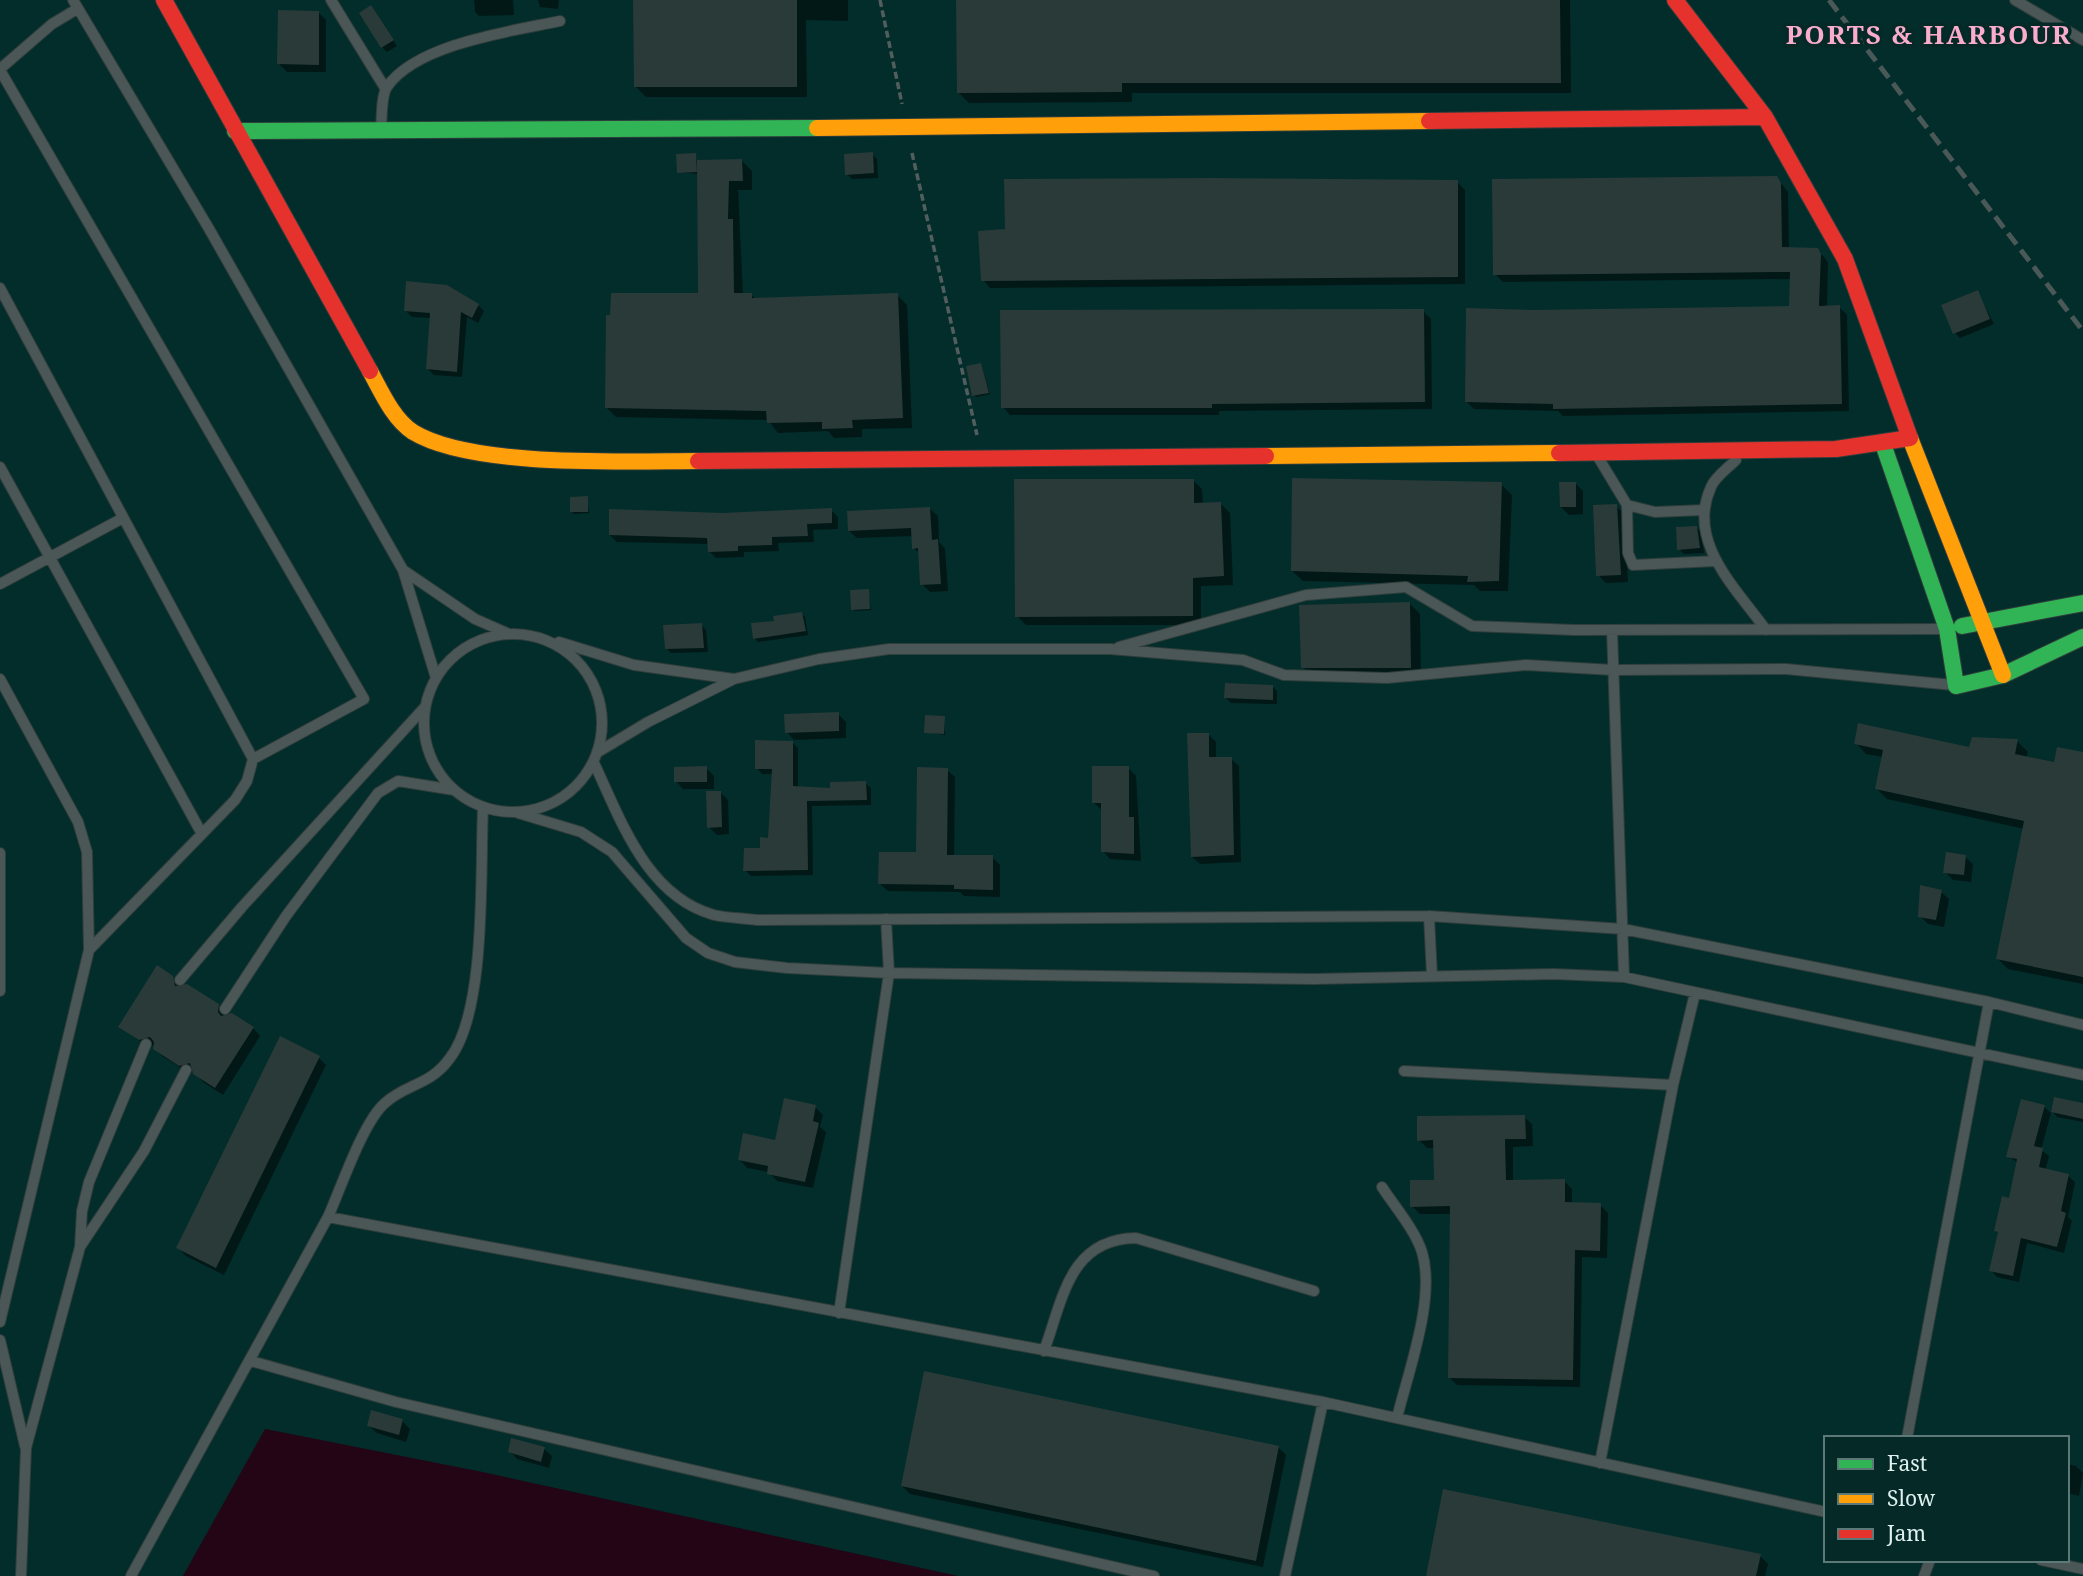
<svg xmlns="http://www.w3.org/2000/svg" width="2083" height="1576" font-family="'Noto Serif',serif">
	<style>
		.built { fill: #022d2b; fill-rule: evenodd }
		.water { fill: #240515 }
		.shadow { fill: #0007 }
		.building { fill: #293a39 }
		.lines { fill: none; stroke-linecap: round; stroke-linejoin: round }
		.lane-casing { stroke: #2f3d3b; stroke-width: 12 }
		.fast-casing { stroke: #2f3d3b; stroke-width: 18 }
		.slow-casing { stroke: #2f3d3b; stroke-width: 18 }
		.jam-casing { stroke: #2f3d3b; stroke-width: 18 }
		.path { stroke: #525e5d; stroke-width: 3.5; stroke-dasharray: 7 3.5; stroke-linecap: butt }
		.lane { stroke: #4a5756; stroke-width: 10 }
		.fast { stroke: #30b455; stroke-width: 16 }
		.slow { stroke: #ff9f0a; stroke-width: 16 }
		.jam { stroke: #e5322d; stroke-width: 16 }
		.rail { stroke: #4a5857; stroke-width: 5; stroke-dasharray: 14 7; stroke-linecap: butt }
		.labels { text-anchor: middle; dominant-baseline: central; stroke-width: 7; stroke-linejoin: round; paint-order: stroke }
		.district-label { font-size: 26px; font-weight: bold; letter-spacing: 2px; fill: #faaccc; stroke: #052927 }
	</style>
	<rect width="100%" height="100%" fill="#0d2120"/>
	<path class="built" d="M 0,0 L 2083,0 L 2083,1576 L 958,1576 L 482,1472 L 266,1429 L 183,1576 L 0,1576 ZM 1826,1438 L 2067,1438 L 2067,1560 L 1826,1560 Z"/>
	<path class="water" d="M 265,1429 L 482,1472 L 958,1576 L 183,1576 Z"/>
	<path class="shadow" d="M 474,0 L 513,0 L 514,15 L 479,16 L 475,12 Z
		M 538,0 L 559,0 L 558,9 L 540,7 Z
		M 635,0 L 848,0 L 848,21 L 806,20 L 807,97 L 646,97 L 635,86 Z
		M 957,0 L 1570,0 L 1571,93 L 1132,93 L 1132,102 L 969,103 L 958,92 Z
		M 371,7 L 397,46 L 387,52 L 382,47 Z
		M 318,12 L 326,20 L 326,72 L 287,72 L 279,64 Z
		M 872,154 L 877,159 L 878,178 L 852,179 L 847,174 Z
		M 695,155 L 697,162 L 742,161 L 752,171 L 752,190 L 738,190 L 743,294 L 751,294 L 757,300 L 897,295 L 907,305 L 912,428 L 862,429 L 862,437 L 834,438 L 828,431 L 778,433 L 768,420 L 616,417 L 606,407 L 699,295 L 699,174 L 678,172 Z
		M 1777,178 L 1788,192 L 1789,249 L 1817,250 L 1825,258 L 1828,263 L 1827,307 L 1839,307 L 1847,315 L 1849,411 L 1563,416 L 1558,411 L 1474,409 L 1466,401 L 1533,312 L 1791,308 L 1792,279 L 1503,282 L 1495,274 Z
		M 1457,182 L 1465,190 L 1465,284 L 990,288 L 983,280 Z
		M 1977,292 L 1994,324 L 1960,338 L 1955,333 Z
		M 478,305 L 484,311 L 478,323 L 467,317 L 462,377 L 434,375 L 428,369 L 431,318 L 412,317 L 406,311 Z
		M 1423,311 L 1431,319 L 1432,409 L 1219,411 L 1219,415 L 1010,415 L 1003,407 Z
		M 982,367 L 990,394 L 976,397 L 974,395 Z
		M 1193,480 L 1202,489 L 1203,504 L 1221,504 L 1230,513 L 1233,585 L 1201,586 L 1201,625 L 1026,625 L 1017,616 Z
		M 1575,483 L 1583,491 L 1583,514 L 1569,515 L 1561,507 Z
		M 1501,484 L 1512,495 L 1508,591 L 1480,591 L 1474,585 L 1303,581 L 1292,571 Z
		M 587,498 L 589,513 L 574,514 L 572,512 Z
		M 1616,506 L 1624,514 L 1628,582 L 1606,583 L 1598,575 Z
		M 930,509 L 938,516 L 939,542 L 945,549 L 948,591 L 930,592 L 922,584 L 920,554 L 914,548 L 913,536 L 857,538 L 849,531 Z
		M 831,510 L 838,517 L 838,529 L 813,530 L 814,542 L 778,543 L 779,551 L 744,552 L 744,557 L 716,558 L 709,551 L 709,544 L 617,542 L 610,535 L 723,514 Z
		M 1696,527 L 1701,532 L 1704,553 L 1684,554 L 1679,549 Z
		M 868,591 L 871,610 L 855,611 L 853,609 Z
		M 1409,603 L 1420,614 L 1421,678 L 1313,678 L 1303,667 Z
		M 802,614 L 805,617 L 808,635 L 758,642 L 754,638 L 776,622 Z
		M 701,625 L 706,630 L 708,652 L 671,653 L 667,649 Z
		M 1272,686 L 1277,691 L 1277,704 L 1231,703 L 1226,698 Z
		M 838,714 L 846,722 L 846,738 L 794,740 L 787,732 Z
		M 944,718 L 945,735 L 926,732 Z
		M 1208,734 L 1216,742 L 1216,759 L 1231,759 L 1239,766 L 1241,862 L 1200,864 L 1192,857 Z
		M 2017,741 L 2028,752 L 2026,758 L 2055,765 L 2083,754 L 2083,984 L 2008,969 L 1998,959 L 2025,829 L 1887,799 L 1877,789 L 1883,757 L 1866,754 L 1856,743 L 1970,749 Z
		M 793,743 L 798,748 L 798,788 L 832,790 L 865,783 L 871,788 L 871,805 L 812,806 L 813,875 L 751,876 L 745,870 L 770,839 L 773,774 L 762,774 L 757,768 Z
		M 706,768 L 714,776 L 714,789 L 683,789 L 676,781 Z
		M 1128,768 L 1136,776 L 1141,861 L 1110,859 L 1103,851 L 1103,811 L 1094,803 Z
		M 947,770 L 955,777 L 954,857 L 992,857 L 1000,865 L 1000,897 L 964,896 L 960,892 L 888,891 L 880,884 L 918,854 Z
		M 720,792 L 728,800 L 729,834 L 717,835 L 709,827 Z
		M 1965,857 L 1973,864 L 1971,882 L 1953,880 L 1945,872 Z
		M 1921,888 L 1941,892 L 1949,899 L 1944,927 L 1928,924 L 1920,916 Z
		M 172,977 L 181,986 L 217,1006 L 225,1017 L 253,1028 L 260,1036 L 223,1095 L 203,1082 L 194,1072 L 189,1073 L 162,1056 L 155,1045 L 148,1047 L 121,1027 Z
		M 319,1058 L 326,1065 L 224,1275 L 186,1256 L 178,1248 Z
		M 2083,1105 L 2083,1122 L 2057,1117 L 2053,1112 Z
		M 815,1107 L 823,1115 L 820,1127 L 826,1132 L 813,1188 L 777,1181 L 769,1172 L 747,1168 L 740,1160 L 776,1142 Z
		M 2044,1107 L 2051,1113 L 2041,1150 L 2049,1156 L 2045,1171 L 2068,1176 L 2075,1182 L 2068,1217 L 2072,1221 L 2064,1253 L 2027,1243 L 2019,1282 L 1997,1277 L 1991,1270 L 1999,1234 L 1995,1230 L 2010,1200 L 2018,1163 L 2008,1156 Z
		M 1524,1117 L 1532,1124 L 1533,1146 L 1513,1147 L 1513,1181 L 1564,1181 L 1572,1189 L 1572,1204 L 1600,1205 L 1608,1213 L 1607,1258 L 1582,1257 L 1580,1387 L 1457,1385 L 1449,1377 L 1452,1214 L 1420,1214 L 1412,1206 L 1435,1182 L 1435,1148 L 1427,1148 L 1419,1140 Z
		M 402,1421 L 410,1429 L 406,1442 L 377,1433 L 369,1426 Z
		M 1278,1447 L 1286,1455 L 1263,1567 L 910,1494 L 902,1486 Z
		M 544,1449 L 552,1456 L 549,1468 L 517,1459 L 510,1451 Z
		M 2067,1464 L 2076,1466 L 2083,1473 L 2079,1496 L 2067,1493 Z
		M 1760,1556 L 1768,1564 L 1765,1576 L 1427,1576 Z"/>
	<path class="building" d="M 633,0 L 797,0 L 797,87 L 634,87 Z
		M 956,0 L 1560,0 L 1561,83 L 1122,83 L 1122,92 L 957,93 Z
		M 371,5 L 394,40 L 381,48 L 359,13 Z
		M 278,10 L 319,11 L 319,65 L 277,64 Z
		M 873,152 L 874,173 L 845,175 L 844,154 Z
		M 696,153 L 697,172 L 677,173 L 676,154 Z
		M 742,159 L 743,181 L 729,181 L 728,219 L 733,219 L 734,293 L 752,293 L 752,298 L 898,293 L 903,418 L 852,420 L 853,428 L 822,429 L 822,422 L 767,423 L 766,411 L 605,408 L 606,315 L 610,315 L 611,293 L 698,293 L 697,160 Z
		M 1777,176 L 1781,183 L 1782,247 L 1818,248 L 1821,254 L 1819,306 L 1840,305 L 1842,404 L 1553,409 L 1553,404 L 1465,402 L 1466,308 L 1533,310 L 1789,306 L 1790,272 L 1493,275 L 1492,179 Z
		M 1212,178 L 1458,180 L 1458,277 L 981,281 L 978,231 L 1005,229 L 1004,179 Z
		M 406,281 L 447,285 L 479,304 L 472,318 L 461,312 L 457,372 L 426,369 L 430,313 L 404,311 Z
		M 1978,290 L 1990,319 L 1953,334 L 1941,305 Z
		M 1424,309 L 1425,402 L 1212,404 L 1212,408 L 1001,408 L 1000,310 Z
		M 981,363 L 989,393 L 972,396 L 966,366 Z
		M 1292,478 L 1502,482 L 1499,581 L 1467,582 L 1468,576 L 1291,571 Z
		M 1014,479 L 1194,479 L 1194,503 L 1221,502 L 1224,576 L 1193,578 L 1193,616 L 1015,617 Z
		M 1559,482 L 1576,482 L 1576,507 L 1560,507 Z
		M 588,496 L 588,512 L 570,512 L 570,497 Z
		M 1617,504 L 1621,575 L 1596,576 L 1593,505 Z
		M 930,507 L 932,540 L 938,539 L 941,584 L 920,585 L 918,548 L 912,549 L 911,528 L 848,531 L 847,511 Z
		M 832,508 L 832,523 L 807,524 L 808,536 L 772,537 L 772,545 L 738,546 L 738,551 L 708,552 L 707,538 L 609,535 L 609,509 L 723,513 Z
		M 1697,526 L 1700,548 L 1677,550 L 1676,527 Z
		M 869,589 L 870,609 L 851,610 L 850,590 Z
		M 1410,602 L 1411,668 L 1301,668 L 1299,605 Z
		M 802,612 L 806,631 L 753,639 L 751,623 L 774,621 L 773,616 Z
		M 702,623 L 704,648 L 665,649 L 663,625 Z
		M 1225,683 L 1273,685 L 1273,700 L 1224,698 Z
		M 839,712 L 839,731 L 785,733 L 784,714 Z
		M 925,715 L 945,716 L 944,734 L 924,733 Z
		M 1858,723 L 1969,747 L 1972,737 L 2018,739 L 2015,754 L 2054,762 L 2057,747 L 2083,752 L 2083,977 L 1996,959 L 2024,821 L 1875,789 L 1883,750 L 1854,744 Z
		M 1187,733 L 1209,733 L 1209,757 L 1232,757 L 1234,855 L 1191,857 Z
		M 755,740 L 793,741 L 793,786 L 830,788 L 830,782 L 866,781 L 867,800 L 807,801 L 808,870 L 743,871 L 744,848 L 760,848 L 760,837 L 768,838 L 772,769 L 755,769 Z
		M 707,766 L 707,782 L 674,782 L 674,767 Z
		M 1092,766 L 1129,766 L 1129,817 L 1134,817 L 1134,854 L 1101,852 L 1101,803 L 1092,803 Z
		M 917,767 L 948,768 L 947,855 L 993,855 L 993,890 L 954,889 L 954,885 L 878,884 L 879,852 L 916,852 Z
		M 706,791 L 721,791 L 722,827 L 707,828 Z
		M 1946,852 L 1966,855 L 1964,875 L 1943,873 Z
		M 1920,885 L 1942,890 L 1936,920 L 1918,917 Z
		M 157,965 L 173,976 L 175,986 L 187,984 L 219,1004 L 218,1012 L 221,1016 L 232,1013 L 254,1027 L 215,1088 L 193,1074 L 190,1063 L 179,1066 L 153,1049 L 154,1042 L 150,1037 L 139,1040 L 118,1027 Z
		M 280,1036 L 320,1056 L 216,1268 L 176,1248 Z
		M 2054,1097 L 2083,1103 L 2083,1119 L 2051,1112 Z
		M 784,1098 L 816,1105 L 813,1121 L 819,1123 L 805,1182 L 767,1174 L 768,1166 L 738,1160 L 743,1133 L 775,1140 Z
		M 2021,1099 L 2045,1105 L 2034,1146 L 2043,1148 L 2039,1167 L 2069,1174 L 2061,1211 L 2066,1213 L 2057,1247 L 2021,1238 L 2013,1276 L 1989,1271 L 1998,1232 L 1994,1231 L 2002,1196 L 2009,1198 L 2017,1159 L 2006,1157 Z
		M 1525,1115 L 1526,1139 L 1505,1139 L 1506,1180 L 1565,1179 L 1565,1202 L 1601,1203 L 1600,1251 L 1575,1250 L 1573,1380 L 1448,1378 L 1450,1206 L 1410,1207 L 1410,1180 L 1434,1180 L 1433,1140 L 1417,1141 L 1417,1116 Z
		M 924,1371 L 1279,1446 L 1256,1561 L 901,1486 Z
		M 371,1410 L 403,1419 L 399,1435 L 367,1426 Z
		M 511,1438 L 545,1447 L 541,1462 L 508,1452 Z
		M 1443,1489 L 1761,1554 L 1756,1576 L 1426,1576 Z"/>
	<g class="lines">
		<defs>
			<path id="lane" d="M 73,0 L 208,227 L 403,570 L 436,678
				M 331,0 L 385,88
				M 2015,0 L 2083,40
				M 0,69 L 52,24 L 77,9
				M 0,70 L 364,699 L 253,759
				M 381,129 C 382,118 381,96 387,87 C 416,44 512,31 560,21
				M 0,288 L 253,759 L 247,781 L 235,800 L 89,950 L 0,1322
				M 1598,457 L 1627,505 L 1655,512 L 1704,510
				M 1736,460 C 1728,468 1715,477 1711,487 C 1686,542 1736,588 1766,630
				M 0,467 L 202,834
				M 1627,505 L 1628,553 L 1633,565 L 1716,561
				M 403,570 L 475,619 L 507,633
				M 0,584 L 123,518
				M 1612,630 L 1624,977
				M424 723a89 89 0 1 1 178 0a89 89 0 1 1-178 0Z
				M 559,642 L 634,665 L 734,679
				M 1119,647 L 1306,595 L 1406,587 L 1472,626 L 1574,630 L 1942,629
				M 0,679 L 78,822 L 87,852 L 89,950
				M 598,752 L 648,722 L 734,679 L 819,659 L 889,649 L 1110,649 L 1243,660 L 1284,675 L 1387,678 L 1526,665 L 1613,670 L 1786,669 L 1953,685
				M 594,763 C 621,820 646,896 714,915 C 727,918 743,918 757,920 L 1429,916 L 1623,929 L 1989,1002 L 2083,1025
				M 518,813 L 581,832 L 612,852 L 686,938 L 708,953 L 735,962 L 787,968 L 889,973 L 1314,979 L 1554,974 L 1624,977 L 2083,1075
				M 0,853 L 0,991
				M 1429,916 L 1432,976
				M 180,980 L 242,907 L 424,708
				M 225,1009 L 286,916 L 378,793 L 398,781 L 454,790
				M 1404,1071 L 1673,1085
				M 1382,1187 C 1395,1207 1415,1230 1422,1252 C 1436,1299 1408,1372 1397,1418
				M 328,1217 C 341,1188 363,1122 385,1103 C 407,1083 430,1086 450,1058 C 487,1010 480,869 483,807
				M 80,1247 L 144,1151 L 186,1070
				M 839,1313 L 889,973 L 886,919
				M 0,1340 L 25,1446
				M 1044,1351 C 1063,1299 1069,1239 1136,1238 L 1314,1291
				M 251,1361 L 396,1402 L 1154,1576
				M 1907,1438 L 1989,1002
				M 1600,1463 L 1673,1085 L 1695,993
				M 2041,1560 L 2083,1569
				M 21,1576 L 26,1448 L 80,1247 L 82,1211 L 89,1182 L 146,1044
				M 131,1576 L 328,1217 L 1323,1402 L 1826,1512
				M 1285,1576 L 1323,1402
				M 1924,1576 L 1930,1560"/>
			<path id="fast" d="M 235,131 L 817,128
				M 1883,444 L 1947,629 L 1956,686 L 2003,675 L 2083,637
				M 1962,626 L 2083,603"/>
			<path id="slow" d="M 817,128 L 1429,121
				M 370,371 C 381,391 393,419 413,432 C 472,468 627,461 698,461
				M 1910,438 L 2003,675
				M 1266,456 L 1559,453"/>
			<path id="jam" d="M 164,0 L 370,371
				M 1675,0 L 1765,117 L 1845,259 L 1910,438
				M 1429,121 L 1765,117
				M 1559,453 L 1836,449 L 1910,438
				M 698,461 L 1266,456"/>
		</defs>
		<use href="#lane" class="lane-casing"/>
		<use href="#fast" class="fast-casing"/>
		<use href="#slow" class="slow-casing"/>
		<use href="#jam" class="jam-casing"/>
		<path class="path" d="M 880,0 L 902,104
			M 912,153 L 977,435"/>
		<use href="#lane" class="lane"/>
		<use href="#fast" class="fast"/>
		<use href="#slow" class="slow"/>
		<use href="#jam" class="jam"/>
		<path class="rail" d="M 1829,0 L 2083,331"/>
	</g>
	<g class="labels">
		<g class="district-label">
			<text x="1929" y="34">PORTS &amp; HARBOUR</text>
		</g>
	</g>
	<rect x="1824" y="1436" width="245" height="126" fill="#052927" stroke="#5c7977" stroke-width="2"/>
	<rect x="1838" y="1459" width="35" height="10" fill="#30b455" stroke="#5c7977" stroke-width="2"/>
	<text x="1887" y="1471" font-size="21" fill="#def1ef">Fast</text>
	<rect x="1838" y="1494" width="35" height="10" fill="#ff9f0a" stroke="#5c7977" stroke-width="2"/>
	<text x="1887" y="1506" font-size="21" fill="#def1ef">Slow</text>
	<rect x="1838" y="1529" width="35" height="10" fill="#e5322d" stroke="#5c7977" stroke-width="2"/>
	<text x="1887" y="1541" font-size="21" fill="#def1ef">Jam</text>
</svg>
